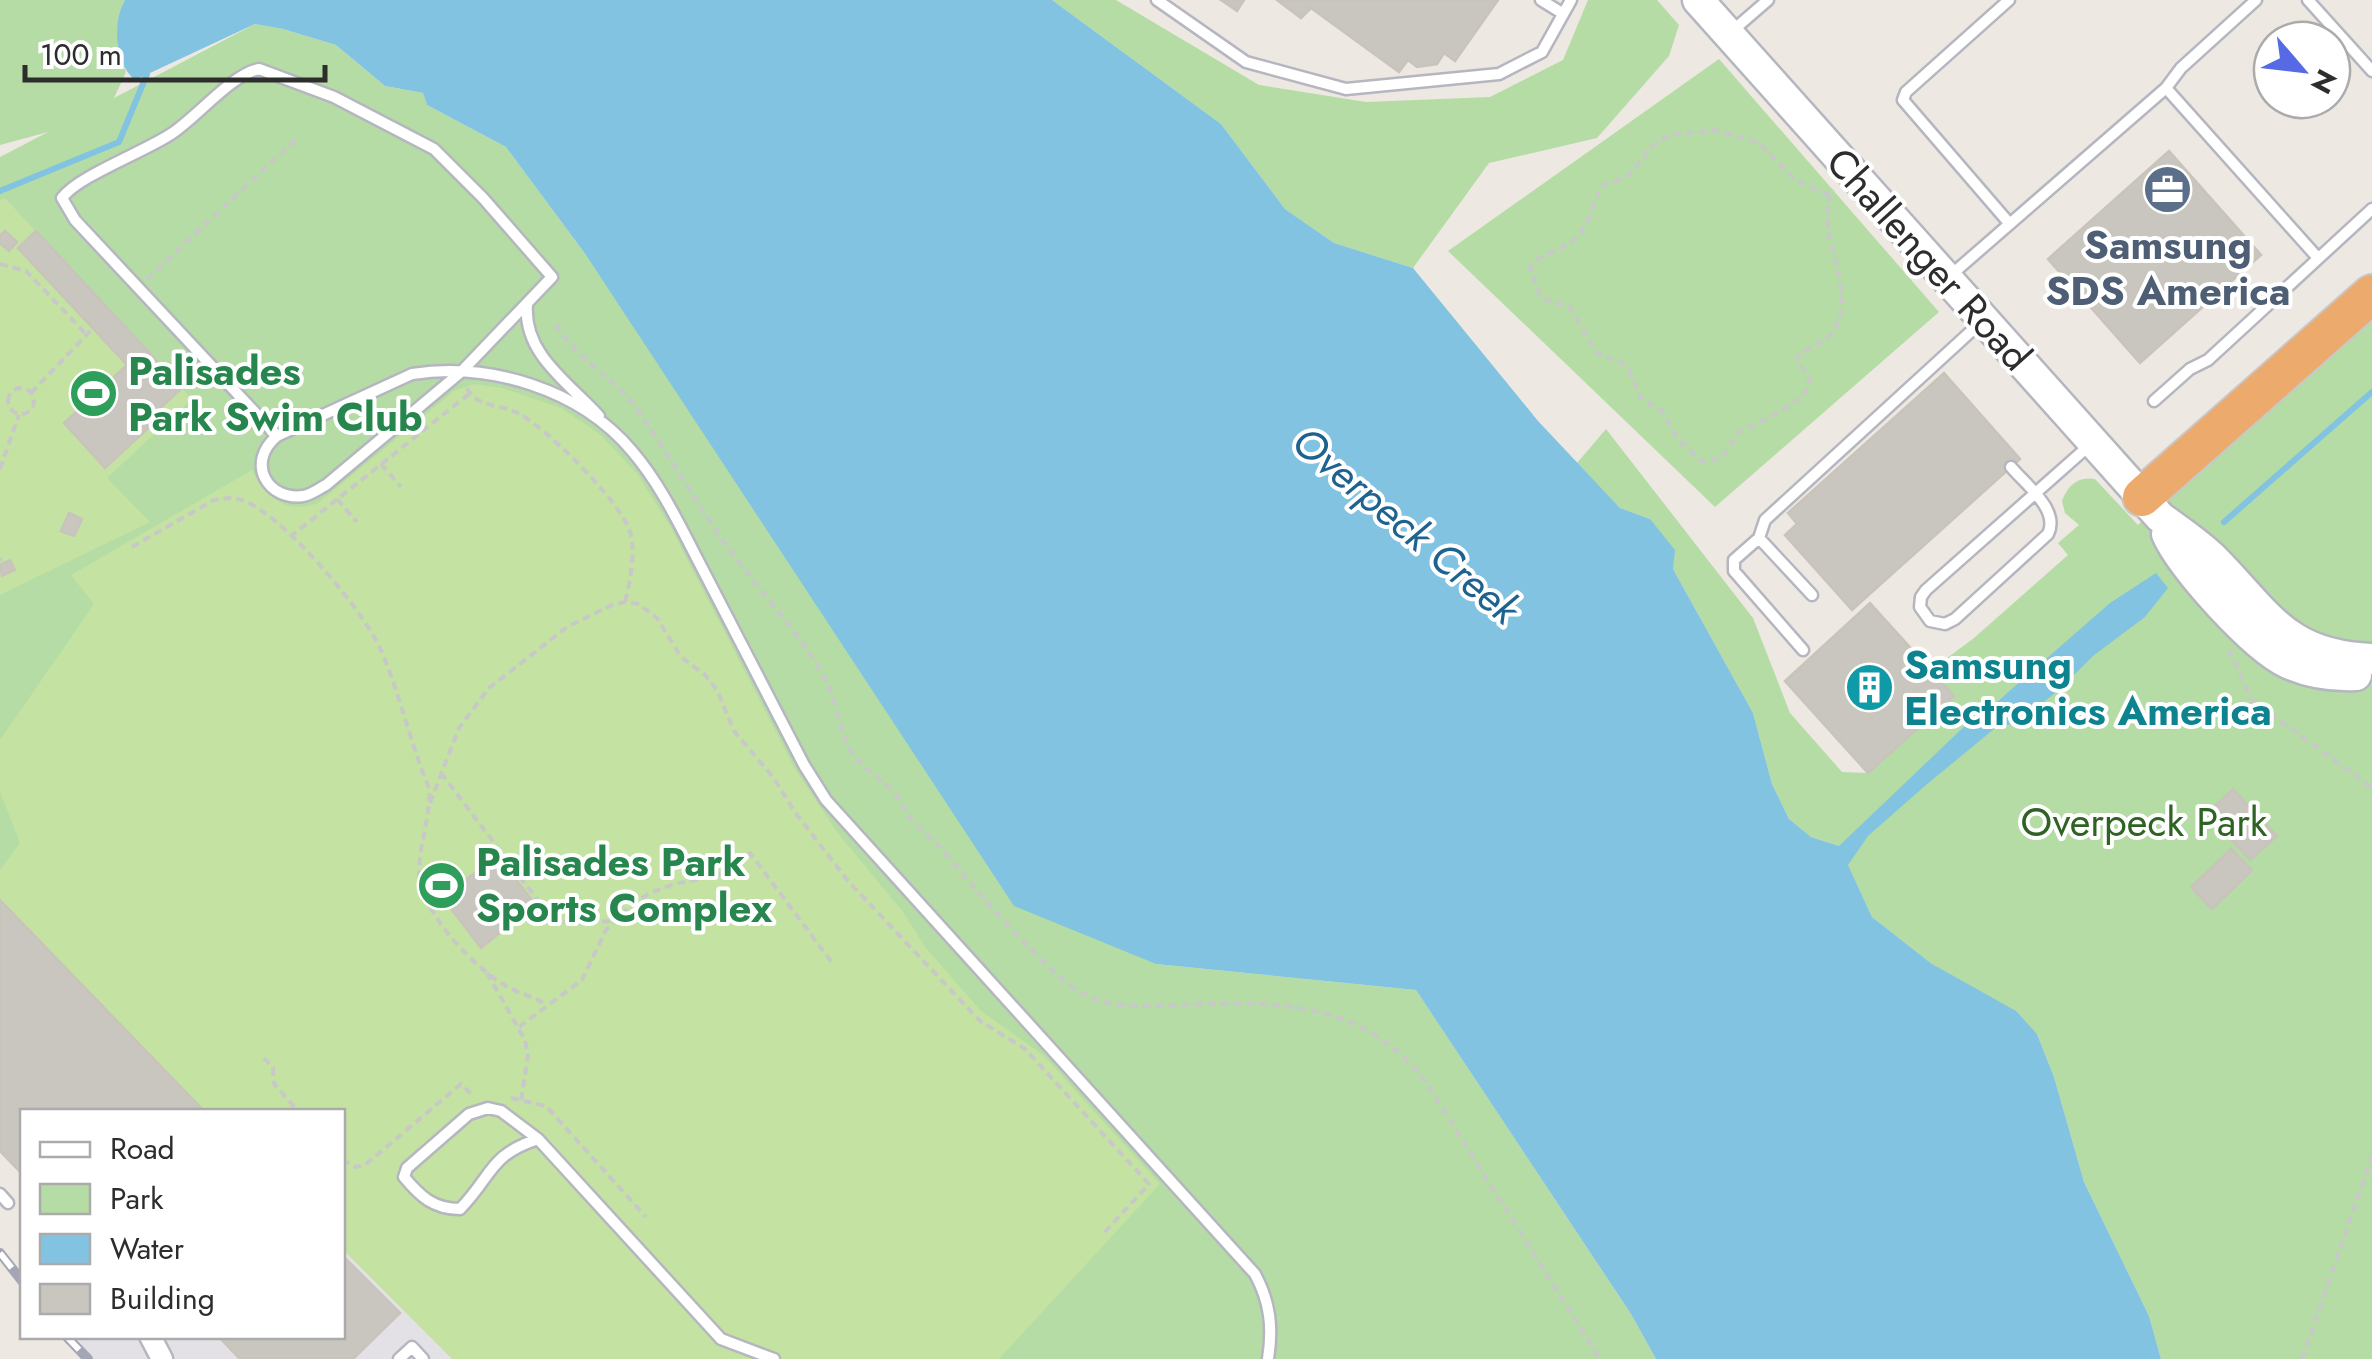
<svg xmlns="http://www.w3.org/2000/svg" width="2372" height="1359" font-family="Jost,sans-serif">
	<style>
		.industrial { fill: #e3e1e6 }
		.green { fill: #b5dca5 }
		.pitch { fill: #c4e2a2 }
		.water { fill: #82c3e1 }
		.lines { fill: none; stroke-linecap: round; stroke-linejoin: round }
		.stream { stroke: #82c3e1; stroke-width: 6 }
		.building { fill: #c9c6bf; stroke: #c8c4bb; stroke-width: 2.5 }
		.lane-casing { stroke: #b5b6bf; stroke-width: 15 }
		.street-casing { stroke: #b5b6bf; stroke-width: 25 }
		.secondary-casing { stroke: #b5b6bf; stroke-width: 35 }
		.highway-casing { stroke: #c8c8c8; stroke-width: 42 }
		.path { stroke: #c8c8c8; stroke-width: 4; stroke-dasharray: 8 5; stroke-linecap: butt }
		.lane { stroke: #fff; stroke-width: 10 }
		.street { stroke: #fff; stroke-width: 20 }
		.secondary { stroke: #fff; stroke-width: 30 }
		.highway { stroke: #ecaa6d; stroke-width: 38 }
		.rail-casing { stroke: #a4a6b5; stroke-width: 10 }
		.rail { stroke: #fff; stroke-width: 6; stroke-dasharray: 19; stroke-linecap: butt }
		.labels { text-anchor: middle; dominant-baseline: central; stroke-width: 8; stroke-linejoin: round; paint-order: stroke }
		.service-label { font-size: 40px; font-weight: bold; fill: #4e5e75; stroke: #fff }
		.street-label { font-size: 40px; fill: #2d2d2d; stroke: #fff }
		.leisure-label { font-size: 40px; font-weight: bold; fill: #27864d; stroke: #fff; text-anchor: start }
		.culture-label { font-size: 40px; font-weight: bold; fill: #0d838f; stroke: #fff; text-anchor: start }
		.park-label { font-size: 40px; fill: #2e6324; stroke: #fff }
		.water-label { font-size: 42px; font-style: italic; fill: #1e6390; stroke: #fff }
	</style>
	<rect width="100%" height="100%" fill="#ede8e1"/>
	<path class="industrial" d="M 343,1248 L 453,1359 L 89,1359 L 68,1337 L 342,1336 Z"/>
	<path class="green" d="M 0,0 L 125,0 C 113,23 119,49 126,72 L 114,98 L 255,24 L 283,29 L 336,45 L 385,86 L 423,93 L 427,105 L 506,147 L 586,255 L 1156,964 L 1416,990 L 1631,1314 L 1656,1359 L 453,1359 L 342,1112 L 0,905 L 0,157 L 48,132 L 0,145 Z
		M 1052,0 L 1116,0 L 1259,85 L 1366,102 L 1490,97 L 1563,60 L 1588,0 L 1657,0 L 1679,25 L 1669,56 L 1597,138 L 1489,163 L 1413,268 L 1334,243 L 1285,209 L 1221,124 Z
		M 1719,59 L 1939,312 L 1715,507 L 1448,251 Z
		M 2372,319 L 2372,1359 L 2161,1359 L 2149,1316 L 2084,1182 L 2054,1077 L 2037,1034 L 1932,964 L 1872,917 L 1839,846 L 1811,837 L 1789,819 L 1772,784 L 1753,713 L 1673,569 L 1650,519 L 1620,508 L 1577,463 L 1606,429 L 1753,618 L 1790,713 L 1842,772 L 1868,773 L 1954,696 L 1931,670 L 1974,638 L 2068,555 L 2058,543 L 2079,525 L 2065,513 L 2062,501 C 2068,485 2078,476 2095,479 L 2138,525 L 2183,481 Z"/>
	<path class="pitch" d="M 5,198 L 192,399 L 107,478 L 150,522 L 0,595 L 0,200 Z
		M 474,384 L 502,388 L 561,408 L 601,435 L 638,475 L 670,526 L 795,769 L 837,832 L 903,912 L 925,947 L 981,1011 L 1043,1055 L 1160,1184 L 999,1359 L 452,1359 L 343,1250 L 342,1112 L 205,1111 L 0,900 L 0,870 L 20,843 L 0,792 L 0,740 L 94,604 L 71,575 L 252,470 C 265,497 287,515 318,503 L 454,391 Z"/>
	<path class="water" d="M 125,0 L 1052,0 L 1221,124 L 1285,209 L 1334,243 L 1413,268 L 1538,421 L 1620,508 L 1650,519 L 1675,550 L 1673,569 L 1753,713 L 1772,784 L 1789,819 L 1811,837 L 1839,846 L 1971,720 L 1997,702 L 2110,603 L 2156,573 L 2168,588 L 2145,617 L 2093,656 L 2059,690 L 2018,722 L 1994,729 L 1926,785 L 1868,836 L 1848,865 L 1872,917 L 1932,964 L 2016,1011 L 2037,1034 L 2054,1077 L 2084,1182 L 2149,1316 L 2161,1359 L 1656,1359 L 1631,1314 L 1416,990 L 1156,964 L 1014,906 L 586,255 L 506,147 L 427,105 L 423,93 L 385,86 L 336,45 L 283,29 L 255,24 L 135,80 C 115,64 112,22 125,0 Z"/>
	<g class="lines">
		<path class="stream" d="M 0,191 L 119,142 L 147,74
			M 2224,522 L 2372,392"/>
	</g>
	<path class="building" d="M 1221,0 L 1244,0 L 1237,11 Z
		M 1277,0 L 1498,0 L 1455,61 L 1444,53 L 1437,64 L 1417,67 L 1408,60 L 1399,72 L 1311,8 L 1301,18 Z
		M 2169,151 L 2261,255 L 2140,363 L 2048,259 Z
		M 5,231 L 17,242 L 9,251 L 0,243 L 0,236 Z
		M 36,231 L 182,388 L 156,412 L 160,417 L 105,468 L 64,423 L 127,365 L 18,248 Z
		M 1944,373 L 2020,459 L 1852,610 L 1785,535 L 1797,524 L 1788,513 Z
		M 69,513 L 82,519 L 74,536 L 61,531 Z
		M 10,560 L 15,570 L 2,576 L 0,565 Z
		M 1870,603 L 1954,696 L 1868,773 L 1785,681 Z
		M 2233,789 L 2277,836 L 2250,860 L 2207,813 Z
		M 2231,849 L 2252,870 L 2212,909 L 2191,887 Z
		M 497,855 L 535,904 L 481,948 L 443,898 Z
		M 0,900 L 205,1112 L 22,1112 L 22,1174 L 0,1151 Z
		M 342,1255 L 400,1313 L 353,1359 L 240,1359 L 218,1336 L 342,1336 Z"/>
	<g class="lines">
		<defs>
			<path id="lane" d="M 1157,0 L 1246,62 L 1346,89 L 1499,74 L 1542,52 L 1571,0
				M 1541,0 L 1562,13
				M 2009,0 L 1906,92 L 1903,100 L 2009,223
				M 2308,0 L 2372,71
				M 1731,32 L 1768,0
				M 2166,88 L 2318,258
				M 1951,275 L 2166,88 L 2181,68 L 2256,0
				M 527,305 C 523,354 569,383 599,416
				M 2154,401 L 2190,369 L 2208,360 L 2372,209
				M 277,436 L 75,220 L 62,198 C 78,176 144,152 171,134 C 196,118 232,74 259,69 L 334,97 L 434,149 L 483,198 L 552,277 L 461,372 L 326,485 C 318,489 311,495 303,496 C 268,501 245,463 277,436 L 412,374 C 490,362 580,389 632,451 C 662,486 681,528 702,568 C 736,633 770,699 804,765 L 826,800 L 1255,1274 C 1270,1302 1273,1327 1268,1359
				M 2011,467 C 2026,485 2060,510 2048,534 L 1955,619 L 1945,624 L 1930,621 L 1920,607 L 1921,597 L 1926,590 C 1982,541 2037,492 2092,443
				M 1759,538 L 1734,560 L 1734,571 L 1803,650
				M 1812,595 L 1759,538 L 1765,520 L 1979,324
				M 488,1108 L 501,1111 L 538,1139 C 489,1155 493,1175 460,1209 C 433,1209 420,1196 404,1177 L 407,1168 L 469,1114 Z
				M 538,1139 L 721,1339 L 774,1359
				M 0,1194 L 8,1203
				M 399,1359 L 412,1347 L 423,1359"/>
			<path id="street" d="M 150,1336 L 162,1359"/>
			<path id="secondary" d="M 1698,0 L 2160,517 C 2179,531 2199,544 2215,560 C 2269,615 2286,656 2372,659
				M 2167,534 C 2181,567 2255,648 2288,663 C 2310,673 2333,676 2356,675"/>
			<path id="highway" d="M 2142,497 L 2372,294"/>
		</defs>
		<use href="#lane" class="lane-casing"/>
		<use href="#street" class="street-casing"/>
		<use href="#secondary" class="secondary-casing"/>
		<use href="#highway" class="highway-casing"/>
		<path class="path" d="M 1829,195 L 1795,180 L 1759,143 L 1715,130 L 1669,135 L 1653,145 L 1628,176 L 1602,186 C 1592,202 1591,222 1577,237 C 1564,251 1542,251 1530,268 L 1541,298 L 1570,307 L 1596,352 L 1622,363 L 1629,370 L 1640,397 L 1663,412 L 1677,438 L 1701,461 C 1725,462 1726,452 1737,433 C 1752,424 1820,400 1808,375 C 1806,370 1801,367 1797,362 L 1799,354 C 1809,348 1825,342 1832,333 C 1852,307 1835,262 1829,234 C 1826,222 1829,207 1829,195 L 1834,190
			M 0,264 L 26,271 L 87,335
			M 147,279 L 297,138
			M 556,324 C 574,359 611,374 634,405 C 663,446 689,490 717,532 C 749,579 791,622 821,671 C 836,695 837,724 850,749 C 861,770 883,778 897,796 C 903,804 907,814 913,822 C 921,831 932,838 941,848 C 967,879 992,909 1021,939 C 1041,959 1062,985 1090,997 C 1118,1009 1149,1006 1179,1005 C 1276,1001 1361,999 1426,1082 L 1600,1359
			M8 401a13 13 0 1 1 26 0a13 13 0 1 1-26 0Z
			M 467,388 C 475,406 496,404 513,411 C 541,421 623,504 630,532 C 636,552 630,582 625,602
			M 31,393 L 93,328
			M 381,464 L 401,487
			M 0,469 L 19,415
			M 337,499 L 357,522
			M 290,537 L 469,394
			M 132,547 L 214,500 C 225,498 234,497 244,501 C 284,516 362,609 380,648 C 400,693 410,743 429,788 C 431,817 419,844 419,872 C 419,911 478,973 512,989 C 524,995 536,998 547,1005
			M 0,557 L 0,561
			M 2229,649 L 2251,699 L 2372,788
			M 441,773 L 552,919 L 569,923 L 613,921
			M 430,803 L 459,728 L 489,688 L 567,627 L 612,605 L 625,602 L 639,604 L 657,618 L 681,657 L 705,675 L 717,690 L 734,731 L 773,777 L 795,812 L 848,881 L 980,1021 L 1025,1049 L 1149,1184 L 1102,1235
			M 487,973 L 525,1040 L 528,1055 L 521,1102
			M 519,1027 L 582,980 L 606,930 L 631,905 L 650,893 L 674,884 L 717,876 L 750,853 L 833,964
			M 264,1058 L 273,1068 L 274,1084 L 299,1112
			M 511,1098 L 546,1106 L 646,1217
			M 342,1160 L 356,1167 L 365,1165 L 461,1084 L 474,1097
			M 2302,1359 L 2372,1156"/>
		<use href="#lane" class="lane"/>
		<use href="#street" class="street"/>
		<use href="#secondary" class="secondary"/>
		<use href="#highway" class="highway"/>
		<defs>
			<path id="rail" d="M 0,1253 L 22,1281
				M 66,1336 L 88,1359"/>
		</defs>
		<use href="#rail" class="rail-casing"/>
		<use href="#rail" class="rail"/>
	</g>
	<defs>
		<symbol id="office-disc" viewBox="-11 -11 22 22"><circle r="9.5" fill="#5c6f8a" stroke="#fff"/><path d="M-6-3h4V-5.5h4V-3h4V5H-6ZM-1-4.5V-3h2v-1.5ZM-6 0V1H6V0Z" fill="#fff"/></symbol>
		<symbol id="stadium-disc" viewBox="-11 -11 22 22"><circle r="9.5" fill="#2e9e5b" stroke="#fff"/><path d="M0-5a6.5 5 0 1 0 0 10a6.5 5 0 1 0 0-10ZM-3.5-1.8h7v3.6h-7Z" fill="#fff"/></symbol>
		<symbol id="building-disc" viewBox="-11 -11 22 22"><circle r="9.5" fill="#0f9aa8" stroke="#fff"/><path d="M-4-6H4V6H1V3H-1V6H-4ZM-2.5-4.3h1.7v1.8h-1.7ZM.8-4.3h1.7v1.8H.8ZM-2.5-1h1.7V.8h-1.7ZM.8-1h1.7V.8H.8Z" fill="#fff"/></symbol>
	</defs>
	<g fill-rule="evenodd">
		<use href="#office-disc" x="2140" y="162" width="55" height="55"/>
		<use href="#stadium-disc" x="66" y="366" width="55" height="55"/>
		<use href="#building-disc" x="1842" y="660" width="55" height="55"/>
		<use href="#stadium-disc" x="414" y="858" width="55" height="55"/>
	</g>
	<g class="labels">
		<g class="service-label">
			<text x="2168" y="245">Samsung<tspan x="2168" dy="46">SDS America</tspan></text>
		</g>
		<g class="street-label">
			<text transform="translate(1929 259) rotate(48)">Challenger Road</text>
		</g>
		<g class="leisure-label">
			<text x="128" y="371">Palisades<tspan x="128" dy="46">Park Swim Club</tspan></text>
			<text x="476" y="862">Palisades Park<tspan x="476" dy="46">Sports Complex</tspan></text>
		</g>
		<g class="culture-label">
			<text x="1904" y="665">Samsung<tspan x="1904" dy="46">Electronics America</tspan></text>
		</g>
		<g class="park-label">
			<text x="2144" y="822">Overpeck Park</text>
		</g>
		<g class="water-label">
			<text transform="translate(1406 525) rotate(40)">Overpeck Creek</text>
		</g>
	</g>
	<rect x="20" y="1109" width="325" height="230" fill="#ffffff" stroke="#ababab" stroke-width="2.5"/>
	<rect x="40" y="1142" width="50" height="15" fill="#ffffff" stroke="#ababab" stroke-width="2.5"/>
	<text x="110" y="1159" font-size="30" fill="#2d2d2d">Road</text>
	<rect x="40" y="1184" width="50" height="30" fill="#b5dca5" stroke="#ababab" stroke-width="2.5"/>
	<text x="110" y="1209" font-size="30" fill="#2d2d2d">Park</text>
	<rect x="40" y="1234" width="50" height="30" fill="#82c3e1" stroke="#ababab" stroke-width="2.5"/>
	<text x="110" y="1259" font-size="30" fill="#2d2d2d">Water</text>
	<rect x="40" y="1284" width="50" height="30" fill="#c9c6bf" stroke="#ababab" stroke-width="2.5"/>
	<text x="110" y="1309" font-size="30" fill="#2d2d2d">Building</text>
	<g transform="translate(2302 70) rotate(118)"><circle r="48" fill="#ffffff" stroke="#ababab" stroke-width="2.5"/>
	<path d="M0-8L18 38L0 25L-18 38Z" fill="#566ae5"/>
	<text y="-15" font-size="28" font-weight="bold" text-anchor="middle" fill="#2d2d2d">N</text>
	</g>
	<path d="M25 65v15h300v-15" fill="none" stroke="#2d2d2d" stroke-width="5"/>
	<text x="40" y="65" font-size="30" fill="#2d2d2d" stroke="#ffffff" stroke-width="8" paint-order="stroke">100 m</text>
</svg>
